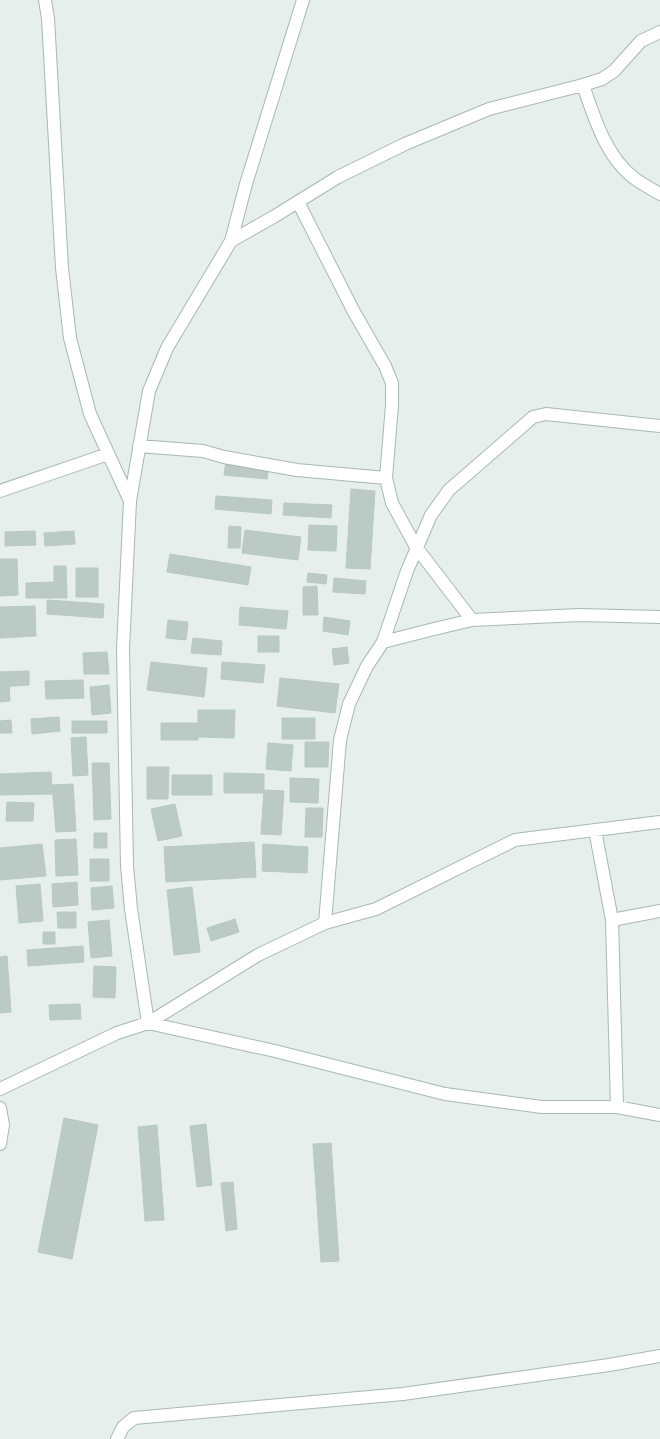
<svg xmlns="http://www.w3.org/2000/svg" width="660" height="1439" font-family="Inter,sans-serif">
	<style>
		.building { fill: #bbcac4; stroke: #b8c9c2 }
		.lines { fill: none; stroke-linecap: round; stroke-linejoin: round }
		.minor-casing { stroke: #a8b8b2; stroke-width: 14 }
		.minor { stroke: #fff; stroke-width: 12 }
	</style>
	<rect width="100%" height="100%" fill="#e6efeb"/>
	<path class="building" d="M 226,461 L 269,465 L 267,479 L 224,475 Z
		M 351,489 L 375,491 L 370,569 L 346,568 Z
		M 216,496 L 272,500 L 271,514 L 215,509 Z
		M 284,503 L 332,505 L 331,518 L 283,515 Z
		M 309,525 L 337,526 L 336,551 L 308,550 Z
		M 229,526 L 241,527 L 240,548 L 228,548 Z
		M 245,530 L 301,537 L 298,560 L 242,553 Z
		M 35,531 L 36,545 L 5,546 L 5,532 Z
		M 74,531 L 75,544 L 45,546 L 44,533 Z
		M 170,554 L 251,567 L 248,585 L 167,572 Z
		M 0,559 L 17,559 L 18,595 L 0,596 Z
		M 54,566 L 66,566 L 67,598 L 26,598 L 26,583 L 54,582 Z
		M 76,568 L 98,568 L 98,597 L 76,597 Z
		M 308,573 L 327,575 L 326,584 L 307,582 Z
		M 334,578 L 366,581 L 365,594 L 333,592 Z
		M 317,586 L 318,615 L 303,615 L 303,587 Z
		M 47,600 L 104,604 L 103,618 L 47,614 Z
		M 35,606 L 36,636 L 0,638 L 0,607 Z
		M 240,607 L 288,611 L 286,629 L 239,625 Z
		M 324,617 L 350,621 L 348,635 L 323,631 Z
		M 168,620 L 188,622 L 186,640 L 166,638 Z
		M 258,636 L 279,636 L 279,652 L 258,652 Z
		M 193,638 L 222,641 L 221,655 L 191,653 Z
		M 347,647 L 349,663 L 334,665 L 332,649 Z
		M 107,652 L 109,674 L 84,674 L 83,653 Z
		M 151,662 L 207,668 L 204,697 L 147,690 Z
		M 222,662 L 265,665 L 263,683 L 221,679 Z
		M 29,671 L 29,685 L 0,687 L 0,672 Z
		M 280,678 L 339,684 L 335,713 L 277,706 Z
		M 83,680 L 84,698 L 46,699 L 45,681 Z
		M 109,685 L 111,713 L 92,715 L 90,687 Z
		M 9,686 L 10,701 L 0,702 L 0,687 Z
		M 198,710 L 235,710 L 234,738 L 198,737 Z
		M 59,717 L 60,731 L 32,734 L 31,719 Z
		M 282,718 L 315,718 L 315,739 L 282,739 Z
		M 11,720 L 12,733 L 0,733 L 0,721 Z
		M 72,721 L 107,721 L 107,733 L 72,733 Z
		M 161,723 L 198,723 L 198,740 L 161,740 Z
		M 86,737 L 88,775 L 73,776 L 71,738 Z
		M 305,742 L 329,742 L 328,767 L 305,767 Z
		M 268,743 L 293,745 L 291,771 L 266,769 Z
		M 92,763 L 109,763 L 111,819 L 94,820 Z
		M 147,767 L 169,767 L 168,799 L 147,799 Z
		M 51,772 L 52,794 L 0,795 L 0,774 Z
		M 224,773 L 264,774 L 264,793 L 224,793 Z
		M 172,775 L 212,775 L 212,795 L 172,795 Z
		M 290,778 L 319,779 L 318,803 L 290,802 Z
		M 73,784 L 76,831 L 56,832 L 52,785 Z
		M 264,790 L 284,791 L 281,835 L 261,834 Z
		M 7,802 L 34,803 L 33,821 L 6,821 Z
		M 175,804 L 182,836 L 158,841 L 151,809 Z
		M 306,808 L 323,808 L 322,837 L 305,837 Z
		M 94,833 L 107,833 L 107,848 L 94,848 Z
		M 76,839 L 78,875 L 56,876 L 55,840 Z
		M 254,842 L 256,877 L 166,882 L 164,847 Z
		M 42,844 L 46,876 L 0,880 L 0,848 Z
		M 263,844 L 308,847 L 307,873 L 262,871 Z
		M 90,859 L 109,859 L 109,881 L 90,881 Z
		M 77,882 L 78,905 L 53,907 L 52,884 Z
		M 40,884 L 43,921 L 19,923 L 16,886 Z
		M 112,886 L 114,908 L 92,910 L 91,888 Z
		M 192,887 L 200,952 L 174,955 L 167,890 Z
		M 57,912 L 76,912 L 76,928 L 58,928 Z
		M 235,919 L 239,932 L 211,941 L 207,928 Z
		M 109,920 L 112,956 L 91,958 L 88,922 Z
		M 43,932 L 55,932 L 55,944 L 43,944 Z
		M 83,946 L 84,962 L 28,966 L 27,950 Z
		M 7,956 L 11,1012 L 0,1013 L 0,957 Z
		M 94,966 L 116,967 L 115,998 L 93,997 Z
		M 80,1004 L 81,1019 L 50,1020 L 49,1005 Z
		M 64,1118 L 98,1125 L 72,1259 L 38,1252 Z
		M 206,1124 L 212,1185 L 197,1187 L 190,1126 Z
		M 157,1125 L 164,1220 L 145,1221 L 138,1127 Z
		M 331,1143 L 339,1261 L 321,1262 L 313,1144 Z
		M 233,1182 L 237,1229 L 226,1231 L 221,1183 Z"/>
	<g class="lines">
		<defs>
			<path id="minor" d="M 45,0 L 48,18 L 62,268 L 70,338 L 90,414 L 130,501
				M 303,0 L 246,184 L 231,241 L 167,348 L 149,391 L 130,501 L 123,649 L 127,866 L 131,909 L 148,1023 L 258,955 L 325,923 L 376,909 L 515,840 L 660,822
				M 583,85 C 594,117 606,157 634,178 C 642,184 651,189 660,194
				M 298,202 L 354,312 L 385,366 L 392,383 L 392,405 L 386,478 L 392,503 L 416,547 L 472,620
				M 231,241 L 275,216 L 338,177 L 405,144 L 489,109 L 583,85 L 602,79 L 614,71 L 641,41 L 660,32
				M 139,446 L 203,451 L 224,457 L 297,470 L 386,478
				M 0,491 L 108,454
				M 383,642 L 430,630 L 472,620 L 580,615 L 660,617
				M 595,830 L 612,920 L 617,1107
				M 612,920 L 660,911
				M 325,923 L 340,740 L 349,704 L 367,666 L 383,642 L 407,571 L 431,515 L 449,490 L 533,417 L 546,414 L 660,426
				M 0,1089 L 117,1033 L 148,1023 L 275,1051 L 445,1094 L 542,1107 L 617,1107 L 660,1115
				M 0,1108 L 3,1125 L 0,1144
				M 117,1439 L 123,1427 L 134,1418 L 403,1394 L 609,1365 L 660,1356"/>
		</defs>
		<use href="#minor" class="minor-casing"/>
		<use href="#minor" class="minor"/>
	</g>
</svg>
